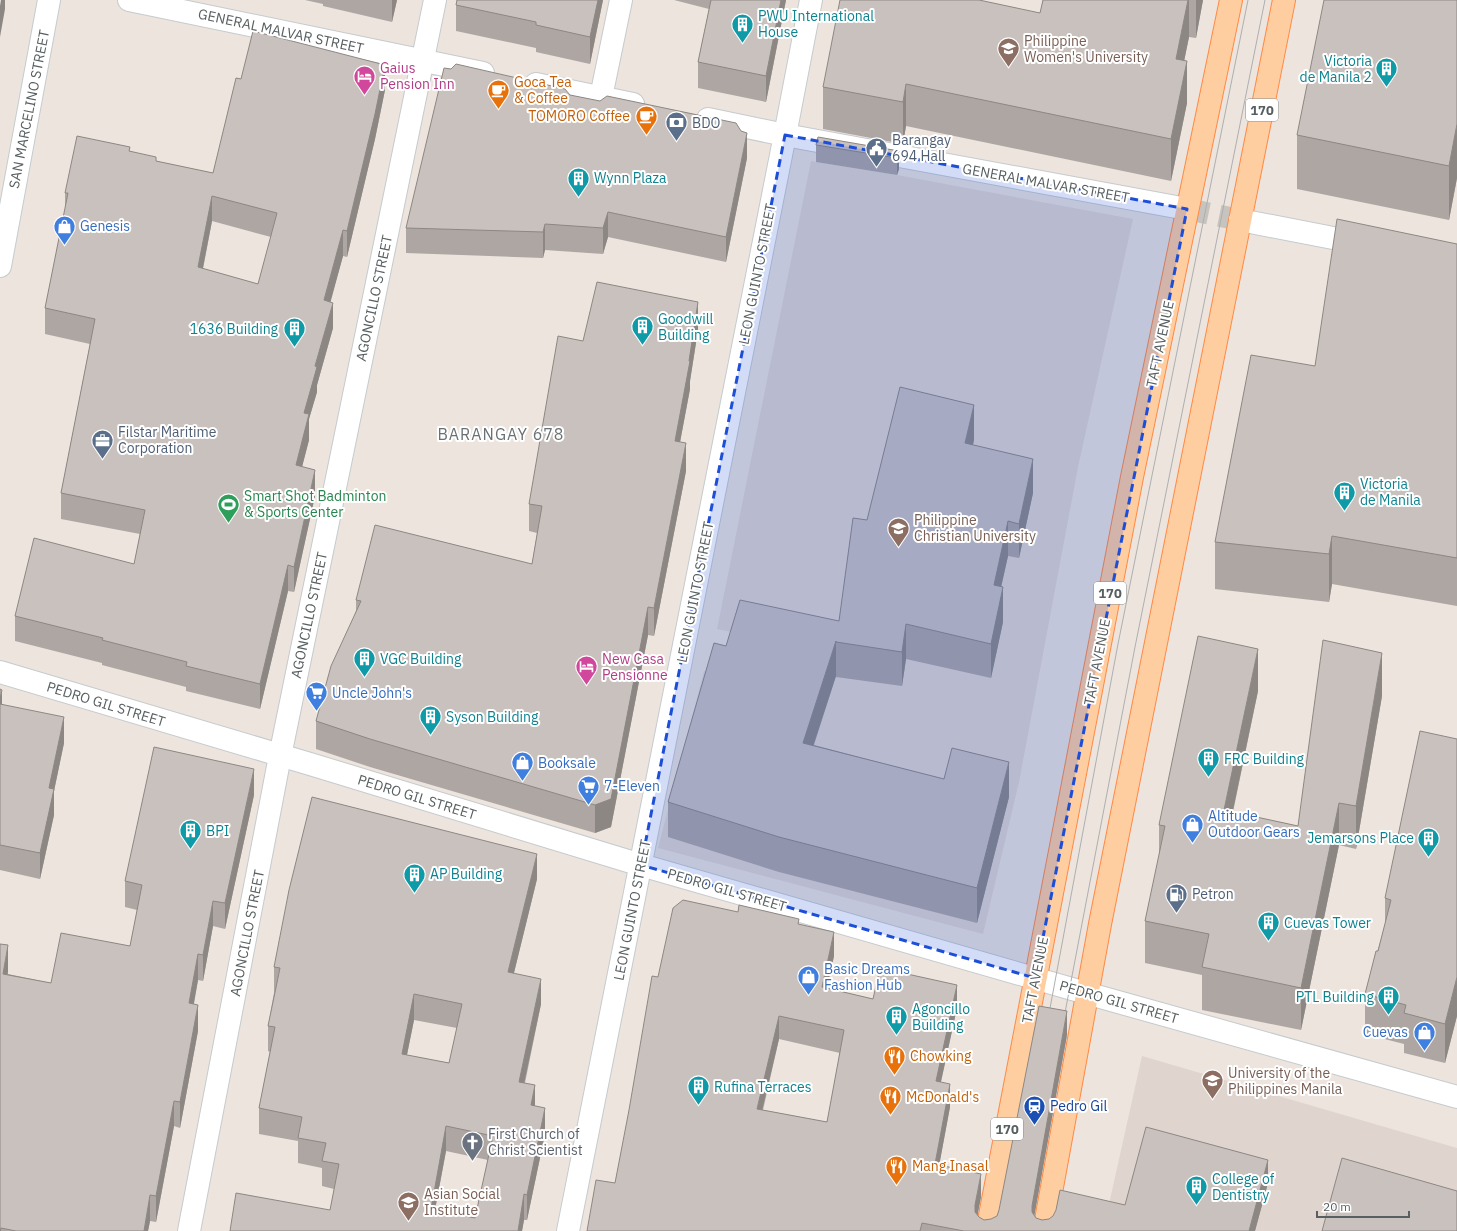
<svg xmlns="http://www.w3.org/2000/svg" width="1457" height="1231" font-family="'IBM Plex Sans',sans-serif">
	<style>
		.education { fill: #dfd5ce }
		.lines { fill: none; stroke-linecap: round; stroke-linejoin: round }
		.minor-tunnel { stroke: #c7c3be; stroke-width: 22; stroke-dasharray: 22 11; stroke-linecap: butt }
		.minor-casing { stroke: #c5cbce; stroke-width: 24 }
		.tertiary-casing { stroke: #c5cbce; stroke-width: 24 }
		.secondary-casing { stroke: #c4cccf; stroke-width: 24 }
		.primary-casing { stroke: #ff8944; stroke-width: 24 }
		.minor { stroke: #fff; stroke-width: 22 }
		.tertiary { stroke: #fff; stroke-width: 22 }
		.secondary { stroke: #fff; stroke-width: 22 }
		.primary { stroke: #ffcea0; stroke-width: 22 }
		.tram { stroke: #aeafb0; stroke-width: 1 }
		.wall { fill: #ada6a3; fill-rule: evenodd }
		.shaded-wall { fill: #8d8784 }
		.building { fill: #c9c1bd; stroke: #8d8784; fill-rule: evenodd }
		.marked { fill: #1d4ed8; fill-opacity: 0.2; stroke: #1d4ed8; stroke-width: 3; stroke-dasharray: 8 5; stroke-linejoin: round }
		.labels { text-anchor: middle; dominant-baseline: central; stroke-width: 4; stroke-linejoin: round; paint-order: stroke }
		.shield { fill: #fff; stroke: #898f90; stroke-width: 1 }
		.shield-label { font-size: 13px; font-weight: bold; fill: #575f61 }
		.culture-label { font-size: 14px; fill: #0d838f; stroke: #fff; text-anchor: start }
		.street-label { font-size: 14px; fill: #575f61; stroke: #fff }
		.education-label { font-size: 14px; fill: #785e54; stroke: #fff; text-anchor: start }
		.hotel-label { font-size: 14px; fill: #b23c85; stroke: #fff; text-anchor: start }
		.food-label { font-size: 14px; fill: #c56008; stroke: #fff; text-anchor: start }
		.service-label { font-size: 14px; fill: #4e5e75; stroke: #fff; text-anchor: start }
		.shop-label { font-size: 14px; fill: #366cbe; stroke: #fff; text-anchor: start }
		.leisure-label { font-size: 14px; fill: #27864d; stroke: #fff; text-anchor: start }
		.transit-label { font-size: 14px; fill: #164399; stroke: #fff; text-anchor: start }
		.worship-label { font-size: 14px; fill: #5b616d; stroke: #fff; text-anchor: start }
		.quarter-label { font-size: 16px; letter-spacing: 1px; fill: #687173; stroke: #fff }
	</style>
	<rect width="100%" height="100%" fill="#ece4dd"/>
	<path class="education" d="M 811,161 L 897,175 L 1133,219 L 1078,467 L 1019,782 L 983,934 L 658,848 L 704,671 L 802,696 L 810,649 L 717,629 Z
		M 1142,1056 L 1457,1148 L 1457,1231 L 1103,1231 Z"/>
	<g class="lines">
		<path class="minor-tunnel" d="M 1187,209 L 1240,220"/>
		<defs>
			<path id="minor" d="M 129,0 L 483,73
				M 536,84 L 633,104
				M 601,97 L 621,0
				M 708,119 L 785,135 L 1187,209
				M 1240,220 L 1364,244
				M 189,1231 L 280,756 L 435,0"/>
			<path id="tertiary" d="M 0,672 L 310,764 L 641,865 L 1086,993 L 1457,1097
				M 568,1231 L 785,135 L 811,0"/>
			<path id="secondary" d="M 0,266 L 49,0"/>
			<path id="primary" d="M 987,1231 L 1132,477 L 1231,0
				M 1044,1231 L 1100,924 L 1284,0"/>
		</defs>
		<use href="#minor" class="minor-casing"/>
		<use href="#tertiary" class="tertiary-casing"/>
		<use href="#secondary" class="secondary-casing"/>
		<use href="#primary" class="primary-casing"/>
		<use href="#minor" class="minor"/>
		<use href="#tertiary" class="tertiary"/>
		<use href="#secondary" class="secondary"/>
		<use href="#primary" class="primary"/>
		<path class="tram" d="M 1048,1019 L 1118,644 L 1248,0
			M 1063,1023 L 1135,647 L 1265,0"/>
	</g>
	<path class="wall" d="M 305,0 L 397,0 L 392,22 L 323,6 L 323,4 Z
		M 457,0 L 603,0 L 590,64 L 536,52 L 536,48 L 456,31 L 456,5 Z
		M 674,0 L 786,0 L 766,102 L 698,88 L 698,62 L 709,9 Z
		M 1043,0 L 1203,0 L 1196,38 L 1189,37 L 1184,61 L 1187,103 L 1171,181 L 906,126 L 903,144 L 823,129 L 823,87 L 1040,13 Z
		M 1457,0 L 1457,178 L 1449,220 L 1297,189 L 1297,135 Z
		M 451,69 L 570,95 L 747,158 L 726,262 L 608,237 L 603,254 L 545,250 L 543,258 L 406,253 L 406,228 Z
		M 241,79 L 385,90 L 375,139 L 347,257 L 343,256 L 330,302 L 333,328 L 317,385 L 317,392 L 309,419 L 309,440 L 302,467 L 315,496 L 294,592 L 288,591 L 260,709 L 186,691 L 186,687 L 102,665 L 102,663 L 15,641 L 15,616 L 134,564 L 140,534 L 61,519 L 61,493 L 90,344 L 45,334 L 45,308 L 65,210 L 65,193 L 130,151 L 156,161 L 213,173 ZM 212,221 L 271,237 L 258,284 L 203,269 Z
		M 816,145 L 899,151 L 899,169 L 897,175 L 816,162 Z
		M 1457,244 L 1457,606 L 1332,584 L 1329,602 L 1215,589 L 1215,542 L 1315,366 Z
		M 698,330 L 690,381 L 690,389 L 680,442 L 686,471 L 654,636 L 648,635 L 611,827 L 595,833 L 370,767 L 316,749 L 316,721 L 356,611 L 356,600 L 532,564 L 537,533 L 529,531 L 529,504 L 583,341 Z
		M 974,440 L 973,445 L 1033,493 L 1019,558 L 1008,556 L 1001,587 L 1003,622 L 991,678 L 906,659 L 902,686 L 836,677 L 836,676 L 814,745 L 1009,797 L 977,923 L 779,872 L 668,837 L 668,802 L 726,646 L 839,621 L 867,520 Z
		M 0,689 L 2,705 L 64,743 L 54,791 L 54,815 L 40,879 L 0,870 Z
		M 1258,691 L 1233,812 L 1298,826 L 1382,696 L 1356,849 L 1339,845 L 1301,1030 L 1202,1010 L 1202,975 L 1145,963 L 1145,921 L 1159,857 L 1159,825 Z
		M 1457,739 L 1457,1016 L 1445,1063 L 1404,1053 L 1404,1044 L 1365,1034 L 1365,994 L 1385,925 L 1385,898 Z
		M 254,795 L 225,929 L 213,926 L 203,981 L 198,980 L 194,1004 L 198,1031 L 180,1128 L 174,1126 L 156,1222 L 150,1221 L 148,1231 L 0,1231 L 0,944 L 8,971 L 8,974 L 51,983 L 130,946 L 137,910 L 125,907 L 125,881 Z
		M 537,879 L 514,973 L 541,1004 L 525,1083 L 535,1106 L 545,1134 L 527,1220 L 524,1220 L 522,1231 L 230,1231 L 330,1210 L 334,1189 L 322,1186 L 322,1168 L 298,1163 L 298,1141 L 259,1134 L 259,1108 L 270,1052 L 268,1051 L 268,1026 L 274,993 L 274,967 ZM 414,1020 L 457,1028 L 449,1063 L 407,1055 ZM 446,1151 L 488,1160 L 475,1218 L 435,1210 Z
		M 738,912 L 799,924 L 834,956 L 827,988 L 873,999 L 957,1008 L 941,1082 L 950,1107 L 939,1165 L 981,1197 L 977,1215 L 979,1217 L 984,1220 L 991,1219 L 997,1216 L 1067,1035 L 1034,1215 L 1036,1218 L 1042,1220 L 1049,1219 L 1125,1205 L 1268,1183 L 1255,1231 L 587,1231 L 615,1183 L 658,977 ZM 779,1039 L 840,1053 L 827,1122 L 763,1110 Z"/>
	<path class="shaded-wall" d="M 1,0 L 5,0 L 5,9 L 0,37 L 0,6 Z
		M 392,0 L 397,0 L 392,22 Z
		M 598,0 L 603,0 L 590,64 L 590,37 Z
		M 781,0 L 786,0 L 766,102 L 766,76 Z
		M 1188,0 L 1189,0 L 1189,37 L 1176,101 L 1176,59 Z
		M 1196,0 L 1203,0 L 1196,38 Z
		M 1187,61 L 1187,103 L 1171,181 L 1171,139 Z
		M 385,65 L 385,90 L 375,139 L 347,257 L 347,231 Z
		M 906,84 L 906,126 L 903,144 L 903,102 Z
		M 1457,124 L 1457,178 L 1449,220 L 1449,166 Z
		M 747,133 L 747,158 L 726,262 L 726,237 Z
		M 899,151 L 899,169 L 897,175 L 897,158 Z
		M 212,196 L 212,221 L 198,293 L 198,267 Z
		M 608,212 L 608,237 L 603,254 L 603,228 Z
		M 545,224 L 545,250 L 543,258 L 543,232 Z
		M 343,230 L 343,256 L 324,326 L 324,300 Z
		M 698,302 L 698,330 L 690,381 L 690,389 L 675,469 L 675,441 Z
		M 333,303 L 333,328 L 317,385 L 317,392 L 309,419 L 309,440 L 296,490 L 296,465 L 304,413 L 315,366 Z
		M 974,405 L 974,440 L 965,477 L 965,443 Z
		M 686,443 L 686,471 L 654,636 L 654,608 Z
		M 1033,459 L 1033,493 L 1019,558 L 1019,524 Z
		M 315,470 L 315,496 L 294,592 L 294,567 Z
		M 1008,521 L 1008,556 L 994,619 L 994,585 Z
		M 1332,536 L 1332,584 L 1329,602 L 1329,554 Z
		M 288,565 L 288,591 L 260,709 L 260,684 Z
		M 1003,587 L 1003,622 L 991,678 L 991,644 Z
		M 648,607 L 648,635 L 611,827 L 595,833 L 595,805 Z
		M 906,624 L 906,659 L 902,686 L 902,652 Z
		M 836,642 L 836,676 L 803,777 L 803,743 Z
		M 1258,649 L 1258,691 L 1224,853 L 1224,810 Z
		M 1382,653 L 1382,696 L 1356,849 L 1356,806 Z
		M 2,690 L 2,715 L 0,725 L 0,699 Z
		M 64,717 L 64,743 L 54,791 L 54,815 L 40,879 L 40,853 L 49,788 Z
		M 1009,762 L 1009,797 L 977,923 L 977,888 Z
		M 254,769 L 254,795 L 225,929 L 225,903 Z
		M 1339,803 L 1339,845 L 1301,1030 L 1301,988 Z
		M 537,854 L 537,879 L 508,997 L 508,972 Z
		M 213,901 L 213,926 L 203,981 L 203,955 Z
		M 834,932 L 834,956 L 822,1011 L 822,987 Z
		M 8,945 L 8,971 L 3,999 L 3,974 Z
		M 198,954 L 198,980 L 189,1029 L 189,1003 Z
		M 1457,977 L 1457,1016 L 1445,1063 L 1445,1024 Z
		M 541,979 L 541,1004 L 519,1107 L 519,1082 Z
		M 957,985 L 957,1008 L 936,1104 L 936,1081 Z
		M 414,994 L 414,1020 L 402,1079 L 402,1054 Z
		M 198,1005 L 198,1031 L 180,1128 L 180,1102 Z
		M 1067,1011 L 1067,1035 L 1032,1229 L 1032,1206 Z
		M 779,1016 L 779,1039 L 757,1132 L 757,1109 Z
		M 950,1084 L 950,1107 L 935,1188 L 935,1164 Z
		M 535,1085 L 535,1110 L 531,1105 Z
		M 174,1101 L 174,1126 L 156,1222 L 156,1196 Z
		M 545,1108 L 545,1134 L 527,1220 L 527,1195 Z
		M 446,1126 L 446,1151 L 431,1231 L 431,1209 Z
		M 1268,1160 L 1268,1183 L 1255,1231 L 1249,1231 Z
		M 981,1174 L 981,1197 L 975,1229 L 975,1205 Z
		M 524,1194 L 524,1220 L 522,1231 L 518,1231 Z
		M 150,1195 L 150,1221 L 148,1231 L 144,1231 Z"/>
	<path class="building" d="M 457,0 L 598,0 L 590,37 L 536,25 L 536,22 L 456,5 Z
		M 711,0 L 781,0 L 766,76 L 698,62 Z
		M 840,0 L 979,0 L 1040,13 L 1043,0 L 1188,0 L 1176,59 L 1187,61 L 1171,139 L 906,84 L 903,102 L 823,87 Z
		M 1324,0 L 1457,0 L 1457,124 L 1449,166 L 1297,135 Z
		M 253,31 L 385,65 L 375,114 L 347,231 L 343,230 L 324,300 L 333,303 L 315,366 L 317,367 L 304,413 L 309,414 L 296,465 L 315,470 L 294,567 L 288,565 L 260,684 L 186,666 L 187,662 L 102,640 L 103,638 L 15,616 L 34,538 L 134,564 L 145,510 L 61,493 L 95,319 L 45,308 L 68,193 L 65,193 L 77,136 L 130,147 L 129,151 L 156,157 L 156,161 L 213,173 L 236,78 L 241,79 ZM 212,196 L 277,213 L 258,284 L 198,267 Z
		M 456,64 L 565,89 L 570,95 L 600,101 L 607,96 L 736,123 L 741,131 L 747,133 L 726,237 L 608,212 L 603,228 L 545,224 L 543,232 L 406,228 L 444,68 L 451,69 Z
		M 818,137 L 899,151 L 897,158 L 816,145 Z
		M 1337,219 L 1457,244 L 1457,558 L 1332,536 L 1329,554 L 1215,542 L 1251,355 L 1315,366 Z
		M 597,282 L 698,302 L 689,361 L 690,361 L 675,441 L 686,443 L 654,608 L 648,607 L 611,799 L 595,805 L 370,739 L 316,721 L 331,666 L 361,601 L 356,600 L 375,525 L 532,564 L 542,506 L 529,504 L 558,336 L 583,341 Z
		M 900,387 L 974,405 L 965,443 L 1033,459 L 1019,524 L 1008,521 L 994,585 L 1003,587 L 991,644 L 906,624 L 902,652 L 836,642 L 836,641 L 803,743 L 944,779 L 952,748 L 1009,762 L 977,888 L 779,837 L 668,802 L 714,643 L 726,646 L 740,600 L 839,621 L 853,518 L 867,520 Z
		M 1198,636 L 1258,649 L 1224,810 L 1298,826 L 1323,640 L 1382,653 L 1356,806 L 1339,803 L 1301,988 L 1202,967 L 1209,934 L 1145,921 L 1165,826 L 1159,825 Z
		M 0,689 L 2,690 L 0,699 Z
		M 0,704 L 64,717 L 49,788 L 54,789 L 40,853 L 0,845 Z
		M 1420,731 L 1457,739 L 1457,977 L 1445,1024 L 1404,1013 L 1406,1005 L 1365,994 L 1376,951 L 1378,951 L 1391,900 L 1385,898 Z
		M 154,747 L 254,769 L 225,903 L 213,901 L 203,955 L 198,954 L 189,1003 L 198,1005 L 180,1102 L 174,1101 L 156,1196 L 150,1195 L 144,1231 L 16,1231 L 1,1228 L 0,1231 L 0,944 L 8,945 L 3,974 L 51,983 L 61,933 L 130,946 L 142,885 L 125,881 Z
		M 312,797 L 537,854 L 508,972 L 541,979 L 519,1082 L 535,1085 L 531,1105 L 545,1108 L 527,1195 L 524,1194 L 518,1231 L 230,1231 L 236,1193 L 330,1210 L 339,1164 L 322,1161 L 326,1143 L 298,1138 L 302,1117 L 259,1108 L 275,1027 L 268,1026 L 280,968 L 274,967 L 289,890 ZM 414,994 L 462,1004 L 449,1063 L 402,1054 ZM 446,1126 L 493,1136 L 475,1218 L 431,1209 Z
		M 683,900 L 738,912 L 739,905 L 799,919 L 798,924 L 834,932 L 822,987 L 873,999 L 880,968 L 957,985 L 936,1081 L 950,1084 L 935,1164 L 981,1174 L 975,1205 L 975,1212 L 979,1217 L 984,1220 L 991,1219 L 997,1216 L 999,1210 L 1039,1006 L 1067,1011 L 1032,1206 L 1032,1212 L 1036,1218 L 1042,1220 L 1049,1219 L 1053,1216 L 1056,1210 L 1060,1190 L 1125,1205 L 1146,1127 L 1268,1160 L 1249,1231 L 964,1231 L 922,1223 L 920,1231 L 587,1231 L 596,1180 L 615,1183 L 629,1110 L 652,976 L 658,977 L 673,908 ZM 779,1016 L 844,1030 L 827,1122 L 757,1109 Z
		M 1342,1158 L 1457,1191 L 1457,1231 L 1322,1231 Z"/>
	<path class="marked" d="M 785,135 L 1187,209 L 1035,978 L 641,865 Z"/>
	<defs>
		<symbol id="building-pin" viewBox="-11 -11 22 30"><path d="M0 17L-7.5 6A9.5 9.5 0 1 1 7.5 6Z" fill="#0f9aa8" stroke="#fff"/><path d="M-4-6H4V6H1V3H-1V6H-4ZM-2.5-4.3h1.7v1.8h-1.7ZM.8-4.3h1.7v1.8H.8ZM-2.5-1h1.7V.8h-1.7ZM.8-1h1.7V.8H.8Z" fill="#fff"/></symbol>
		<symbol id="university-pin" viewBox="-11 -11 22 30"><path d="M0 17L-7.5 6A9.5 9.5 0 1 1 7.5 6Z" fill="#8d6e63" stroke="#fff"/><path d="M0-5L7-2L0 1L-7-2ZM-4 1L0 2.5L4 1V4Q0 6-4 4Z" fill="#fff"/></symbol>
		<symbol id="hotel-pin" viewBox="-11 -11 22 30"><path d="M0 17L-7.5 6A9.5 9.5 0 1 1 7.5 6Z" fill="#d1479c" stroke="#fff"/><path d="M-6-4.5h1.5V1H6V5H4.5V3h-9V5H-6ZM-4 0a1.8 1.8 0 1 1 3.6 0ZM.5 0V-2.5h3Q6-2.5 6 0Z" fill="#fff"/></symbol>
		<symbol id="cafe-pin" viewBox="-11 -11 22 30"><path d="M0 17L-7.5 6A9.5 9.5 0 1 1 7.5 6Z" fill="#e8710a" stroke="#fff"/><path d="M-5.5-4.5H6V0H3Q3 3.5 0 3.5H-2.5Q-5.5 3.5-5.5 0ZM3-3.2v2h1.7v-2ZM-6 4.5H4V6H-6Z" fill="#fff"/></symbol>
		<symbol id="bank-pin" viewBox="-11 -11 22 30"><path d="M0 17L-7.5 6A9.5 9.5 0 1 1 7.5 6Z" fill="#5c6f8a" stroke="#fff"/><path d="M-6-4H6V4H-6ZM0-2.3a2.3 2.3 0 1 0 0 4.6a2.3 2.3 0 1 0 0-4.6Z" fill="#fff"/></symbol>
		<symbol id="civic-pin" viewBox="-11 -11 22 30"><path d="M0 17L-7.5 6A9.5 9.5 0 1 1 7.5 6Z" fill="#5c6f8a" stroke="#fff"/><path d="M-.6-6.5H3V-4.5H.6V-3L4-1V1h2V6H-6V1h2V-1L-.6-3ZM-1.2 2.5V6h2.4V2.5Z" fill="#fff"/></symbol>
		<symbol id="shop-pin" viewBox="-11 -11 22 30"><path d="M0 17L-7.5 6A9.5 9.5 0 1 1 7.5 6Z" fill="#3f7fe0" stroke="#fff"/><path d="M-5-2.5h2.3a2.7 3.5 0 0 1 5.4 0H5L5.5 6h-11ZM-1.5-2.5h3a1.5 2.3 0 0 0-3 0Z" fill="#fff"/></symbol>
		<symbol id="office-pin" viewBox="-11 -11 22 30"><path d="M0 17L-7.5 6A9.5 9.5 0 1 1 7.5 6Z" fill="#5c6f8a" stroke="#fff"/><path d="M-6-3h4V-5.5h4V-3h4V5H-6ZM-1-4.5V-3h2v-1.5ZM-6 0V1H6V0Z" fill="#fff"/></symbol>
		<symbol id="stadium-pin" viewBox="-11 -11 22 30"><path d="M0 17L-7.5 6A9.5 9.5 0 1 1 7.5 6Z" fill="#2e9e5b" stroke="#fff"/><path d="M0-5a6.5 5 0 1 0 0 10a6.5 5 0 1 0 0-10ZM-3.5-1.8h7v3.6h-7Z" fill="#fff"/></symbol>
		<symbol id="supermarket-pin" viewBox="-11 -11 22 30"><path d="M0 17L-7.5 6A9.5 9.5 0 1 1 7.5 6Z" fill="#3f7fe0" stroke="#fff"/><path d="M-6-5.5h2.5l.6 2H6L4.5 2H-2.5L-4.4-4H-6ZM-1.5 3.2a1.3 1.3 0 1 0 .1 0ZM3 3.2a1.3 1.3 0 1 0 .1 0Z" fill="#fff"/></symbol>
		<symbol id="fuel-pin" viewBox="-11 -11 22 30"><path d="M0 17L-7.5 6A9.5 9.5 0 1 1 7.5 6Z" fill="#5c6f8a" stroke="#fff"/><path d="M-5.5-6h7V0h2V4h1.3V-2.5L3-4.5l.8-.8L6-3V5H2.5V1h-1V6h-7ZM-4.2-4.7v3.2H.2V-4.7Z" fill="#fff"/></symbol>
		<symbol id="restaurant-pin" viewBox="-11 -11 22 30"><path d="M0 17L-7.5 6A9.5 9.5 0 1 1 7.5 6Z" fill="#e8710a" stroke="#fff"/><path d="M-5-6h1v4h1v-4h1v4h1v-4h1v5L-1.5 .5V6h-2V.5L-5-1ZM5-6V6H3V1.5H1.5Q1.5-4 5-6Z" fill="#fff"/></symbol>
		<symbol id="station-pin" viewBox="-11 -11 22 30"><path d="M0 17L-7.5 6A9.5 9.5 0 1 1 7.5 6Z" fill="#1a4fb4" stroke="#fff"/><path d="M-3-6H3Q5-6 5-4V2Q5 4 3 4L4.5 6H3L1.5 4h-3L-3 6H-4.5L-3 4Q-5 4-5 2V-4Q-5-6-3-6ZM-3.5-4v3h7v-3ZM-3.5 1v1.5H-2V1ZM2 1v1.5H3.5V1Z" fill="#fff"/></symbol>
		<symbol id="church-pin" viewBox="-11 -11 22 30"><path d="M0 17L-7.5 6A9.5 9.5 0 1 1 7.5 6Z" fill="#6b7280" stroke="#fff"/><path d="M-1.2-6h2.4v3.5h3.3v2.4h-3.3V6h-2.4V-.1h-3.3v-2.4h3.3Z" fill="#fff"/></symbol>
		<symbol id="school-pin" viewBox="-11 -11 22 30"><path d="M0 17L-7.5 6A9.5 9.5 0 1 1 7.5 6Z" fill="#8d6e63" stroke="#fff"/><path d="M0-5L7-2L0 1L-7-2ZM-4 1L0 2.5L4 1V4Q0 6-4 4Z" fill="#fff"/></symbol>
	</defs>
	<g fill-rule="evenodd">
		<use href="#building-pin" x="730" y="12" width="25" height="34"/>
		<use href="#university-pin" x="996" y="36" width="25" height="34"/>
		<use href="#building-pin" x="1374" y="56" width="25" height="34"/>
		<use href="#hotel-pin" x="352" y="64" width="25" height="34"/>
		<use href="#cafe-pin" x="486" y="78" width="25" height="34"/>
		<use href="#cafe-pin" x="634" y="104" width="25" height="34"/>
		<use href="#bank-pin" x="664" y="110" width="25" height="34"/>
		<use href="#civic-pin" x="864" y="136" width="25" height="34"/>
		<use href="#building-pin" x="566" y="166" width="25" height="34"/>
		<use href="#shop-pin" x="52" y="214" width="25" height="34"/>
		<use href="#building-pin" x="630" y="314" width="25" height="34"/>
		<use href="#building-pin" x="282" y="316" width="25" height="34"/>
		<use href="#office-pin" x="90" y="428" width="25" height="34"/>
		<use href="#building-pin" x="1332" y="480" width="25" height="34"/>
		<use href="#stadium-pin" x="216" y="492" width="25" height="34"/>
		<use href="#university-pin" x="886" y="516" width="25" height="34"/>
		<use href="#building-pin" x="352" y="646" width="25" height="34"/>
		<use href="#hotel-pin" x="574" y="654" width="25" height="34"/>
		<use href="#supermarket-pin" x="304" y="680" width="25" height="34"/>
		<use href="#building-pin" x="418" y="704" width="25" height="34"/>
		<use href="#building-pin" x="1196" y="746" width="25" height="34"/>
		<use href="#shop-pin" x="510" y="750" width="25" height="34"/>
		<use href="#supermarket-pin" x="576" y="774" width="25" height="34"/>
		<use href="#shop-pin" x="1180" y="812" width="25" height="34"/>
		<use href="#building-pin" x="178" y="818" width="25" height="34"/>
		<use href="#building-pin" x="1416" y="826" width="25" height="34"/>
		<use href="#building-pin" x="402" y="862" width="25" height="34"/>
		<use href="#fuel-pin" x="1164" y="882" width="25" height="34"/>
		<use href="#building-pin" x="1256" y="910" width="25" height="34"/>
		<use href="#shop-pin" x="796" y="964" width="25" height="34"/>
		<use href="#building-pin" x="1376" y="984" width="25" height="34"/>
		<use href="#building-pin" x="884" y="1004" width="25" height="34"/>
		<use href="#shop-pin" x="1412" y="1020" width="25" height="34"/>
		<use href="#restaurant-pin" x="882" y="1044" width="25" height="34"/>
		<use href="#university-pin" x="1200" y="1068" width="25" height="34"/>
		<use href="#building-pin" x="686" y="1074" width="25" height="34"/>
		<use href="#restaurant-pin" x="878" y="1084" width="25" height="34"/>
		<use href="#station-pin" x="1022" y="1094" width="25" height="34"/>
		<use href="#church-pin" x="460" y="1130" width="25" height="34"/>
		<use href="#restaurant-pin" x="884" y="1154" width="25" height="34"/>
		<use href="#building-pin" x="1184" y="1174" width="25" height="34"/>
		<use href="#school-pin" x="396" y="1190" width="25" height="34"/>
	</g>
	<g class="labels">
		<g class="shield">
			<rect x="1246" y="99" width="32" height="22" rx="3"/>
			<rect x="1094" y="582" width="32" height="22" rx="3"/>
			<rect x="991" y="1118" width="32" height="22" rx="3"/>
		</g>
		<g class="shield-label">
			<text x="1262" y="110">170</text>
			<text x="1110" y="593">170</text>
			<text x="1007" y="1129">170</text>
		</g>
		<g class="culture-label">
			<text x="758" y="16">PWU International<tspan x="758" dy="16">House</tspan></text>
			<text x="1372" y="61" text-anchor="end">Victoria<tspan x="1372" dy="16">de Manila 2</tspan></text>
			<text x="594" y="178">Wynn Plaza</text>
			<text x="658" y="319">Goodwill<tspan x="658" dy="16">Building</tspan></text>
			<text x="278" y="329" text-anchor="end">1636 Building</text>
			<text x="1360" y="484">Victoria<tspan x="1360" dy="16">de Manila</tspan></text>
			<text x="380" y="659">VGC Building</text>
			<text x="446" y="717">Syson Building</text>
			<text x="1224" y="759">FRC Building</text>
			<text x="206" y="831">BPI</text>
			<text x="1414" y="838" text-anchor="end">Jemarsons Place</text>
			<text x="430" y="874">AP Building</text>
			<text x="1284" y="923">Cuevas Tower</text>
			<text x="1374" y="997" text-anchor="end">PTL Building</text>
			<text x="912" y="1009">Agoncillo<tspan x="912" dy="16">Building</tspan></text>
			<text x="714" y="1087">Rufina Terraces</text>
			<text x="1212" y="1179">College of<tspan x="1212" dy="16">Dentistry</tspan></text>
		</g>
		<g class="street-label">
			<text transform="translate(281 31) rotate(12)">GENERAL MALVAR STREET</text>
			<text transform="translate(29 109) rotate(-79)">SAN MARCELINO STREET</text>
			<text transform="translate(1046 183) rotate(10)">GENERAL MALVAR STREET</text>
			<text transform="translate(757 274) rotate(-79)">LEON GUINTO STREET</text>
			<text transform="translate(374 298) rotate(-78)">AGONCILLO STREET</text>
			<text transform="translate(1160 344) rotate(-78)">TAFT AVENUE</text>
			<text transform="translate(695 592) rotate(-79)">LEON GUINTO STREET</text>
			<text transform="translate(309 615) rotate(-78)">AGONCILLO STREET</text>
			<text transform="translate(1097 662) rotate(-79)">TAFT AVENUE</text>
			<text transform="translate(106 704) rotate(17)">PEDRO GIL STREET</text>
			<text transform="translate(417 797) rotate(17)">PEDRO GIL STREET</text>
			<text transform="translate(727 890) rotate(16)">PEDRO GIL STREET</text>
			<text transform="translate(632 910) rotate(-79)">LEON GUINTO STREET</text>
			<text transform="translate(247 933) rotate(-79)">AGONCILLO STREET</text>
			<text transform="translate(1035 980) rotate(-79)">TAFT AVENUE</text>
			<text transform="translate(1119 1002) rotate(16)">PEDRO GIL STREET</text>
		</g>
		<g class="education-label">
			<text x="1024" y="41">Philippine<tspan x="1024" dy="16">Women's University</tspan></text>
			<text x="914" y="520">Philippine<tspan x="914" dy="16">Christian University</tspan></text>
			<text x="1228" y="1073">University of the<tspan x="1228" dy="16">Philippines Manila</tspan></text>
			<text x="424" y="1194">Asian Social<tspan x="424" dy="16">Institute</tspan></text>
		</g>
		<g class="hotel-label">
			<text x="380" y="68">Gaius<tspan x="380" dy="16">Pension Inn</tspan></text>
			<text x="602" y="659">New Casa<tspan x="602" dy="16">Pensionne</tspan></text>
		</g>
		<g class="food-label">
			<text x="514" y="82">Goca Tea<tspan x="514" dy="16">&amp; Coffee</tspan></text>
			<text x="630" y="116" text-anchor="end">TOMORO Coffee</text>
			<text x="910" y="1056">Chowking</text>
			<text x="906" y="1097">McDonald's</text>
			<text x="912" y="1166">Mang Inasal</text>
		</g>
		<g class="service-label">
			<text x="692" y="123">BDO</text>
			<text x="892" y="140">Barangay<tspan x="892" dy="16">694 Hall</tspan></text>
			<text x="118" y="432">Filstar Maritime<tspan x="118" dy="16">Corporation</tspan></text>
			<text x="1192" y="894">Petron</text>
		</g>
		<g class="shop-label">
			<text x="80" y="226">Genesis</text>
			<text x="332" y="693">Uncle John's</text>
			<text x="538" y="763">Booksale</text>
			<text x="604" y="786">7-Eleven</text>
			<text x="1208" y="816">Altitude<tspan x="1208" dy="16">Outdoor Gears</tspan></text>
			<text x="824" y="969">Basic Dreams<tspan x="824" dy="16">Fashion Hub</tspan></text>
			<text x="1408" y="1032" text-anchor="end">Cuevas</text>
		</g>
		<g class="leisure-label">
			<text x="244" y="496">Smart Shot Badminton<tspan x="244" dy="16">&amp; Sports Center</tspan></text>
		</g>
		<g class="transit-label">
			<text x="1050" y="1106">Pedro Gil</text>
		</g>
		<g class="worship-label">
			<text x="488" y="1134">First Church of<tspan x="488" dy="16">Christ Scientist</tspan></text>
		</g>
		<g class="quarter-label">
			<text x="501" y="434">BARANGAY 678</text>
		</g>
	</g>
	<path d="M1317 1211v6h92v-6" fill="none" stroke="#575f61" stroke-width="2"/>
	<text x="1323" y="1211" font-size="12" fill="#575f61" stroke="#ffffff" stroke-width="3" paint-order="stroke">20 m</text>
</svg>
